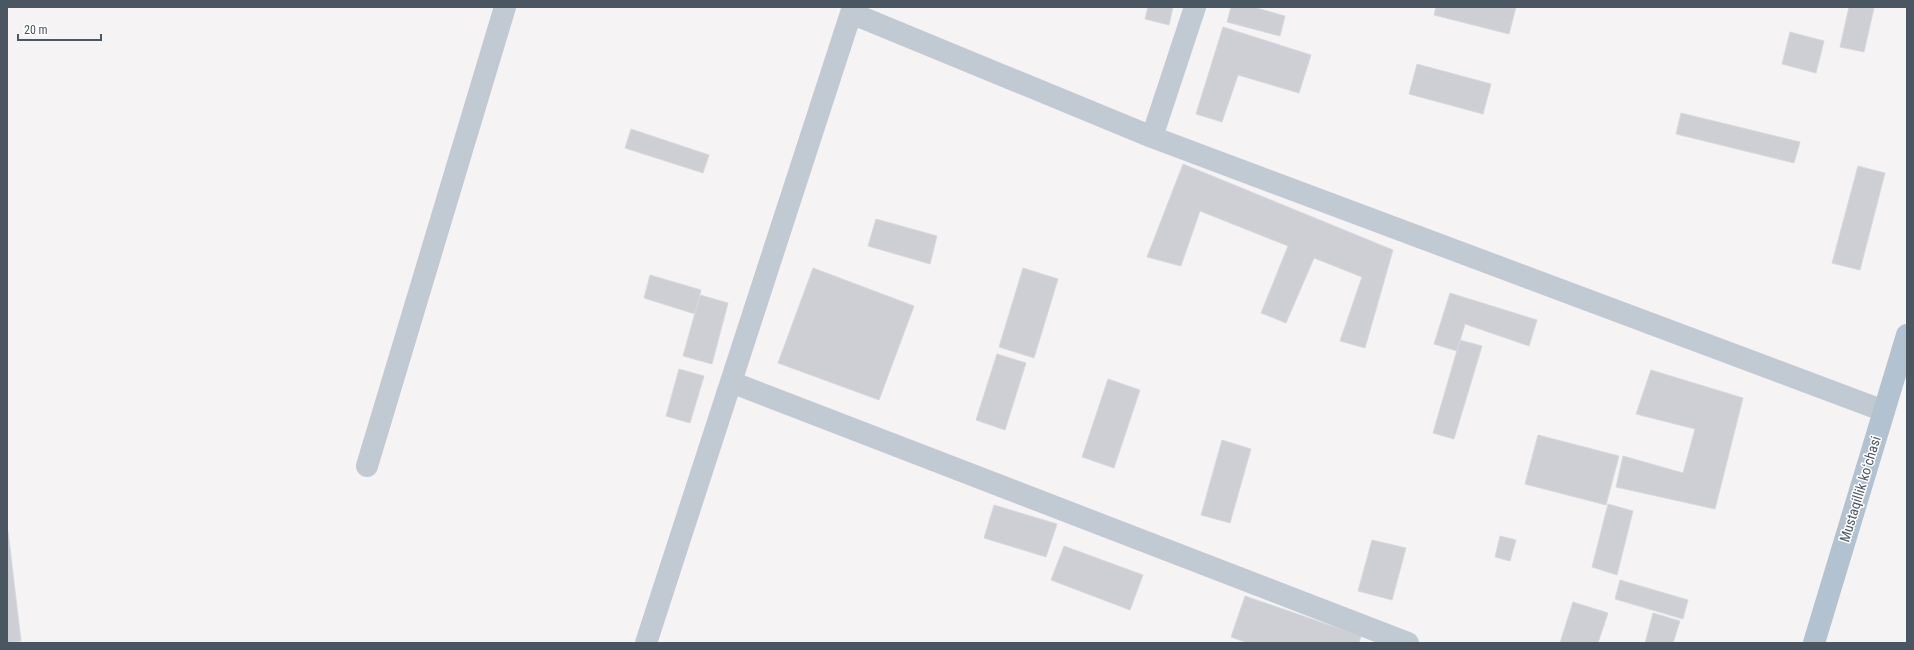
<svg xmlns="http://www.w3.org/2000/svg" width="1914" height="650" font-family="'Roboto Condensed',sans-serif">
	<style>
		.building { fill: #cdcfd5; stroke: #d7d9de }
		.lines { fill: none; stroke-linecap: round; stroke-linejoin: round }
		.minor { stroke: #c1cad2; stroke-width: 22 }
		.primary { stroke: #b3c2d1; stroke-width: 22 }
		.labels { text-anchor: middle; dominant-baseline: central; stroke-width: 3; stroke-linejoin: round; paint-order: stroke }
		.street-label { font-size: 14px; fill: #4a5661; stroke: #fff }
	</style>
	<rect width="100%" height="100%" fill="#f5f3f3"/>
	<path class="building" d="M 1148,7 L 1173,7 L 1169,25 L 1145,19 Z
		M 1231,7 L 1253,7 L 1285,16 L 1280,36 L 1227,22 Z
		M 1436,7 L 1516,7 L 1509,34 L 1434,15 Z
		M 1849,7 L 1874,8 L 1864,52 L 1840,47 Z
		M 1223,27 L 1311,55 L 1299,93 L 1238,75 L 1222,122 L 1196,114 Z
		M 1790,32 L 1824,41 L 1816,73 L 1782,64 Z
		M 1417,64 L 1491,84 L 1483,114 L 1409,94 Z
		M 1681,113 L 1800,142 L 1794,163 L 1676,134 Z
		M 631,129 L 709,155 L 703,173 L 625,148 Z
		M 1183,164 L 1393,250 L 1365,348 L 1340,341 L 1362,277 L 1314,258 L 1286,323 L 1261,313 L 1288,246 L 1200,211 L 1181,266 L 1147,257 Z
		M 1858,166 L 1885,173 L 1860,270 L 1832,263 Z
		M 876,219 L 937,236 L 930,264 L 868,246 Z
		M 813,268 L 914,306 L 879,400 L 778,363 Z
		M 1023,268 L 1058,279 L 1034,358 L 999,347 Z
		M 650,275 L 701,290 L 695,314 L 644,298 Z
		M 1450,293 L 1537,320 L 1529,346 L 1465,324 L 1457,351 L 1434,344 Z
		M 700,295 L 728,303 L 712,364 L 683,356 Z
		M 1460,340 L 1482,346 L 1454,439 L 1433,433 Z
		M 997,354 L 1026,363 L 1005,430 L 976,420 Z
		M 679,369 L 704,376 L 690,423 L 666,416 Z
		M 1651,370 L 1743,398 L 1715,509 L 1616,487 L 1623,456 L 1683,473 L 1695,429 L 1636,414 Z
		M 1108,379 L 1140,390 L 1114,468 L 1082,457 Z
		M 1538,435 L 1619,456 L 1606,505 L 1525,484 Z
		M 1222,440 L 1251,449 L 1230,523 L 1201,515 Z
		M 1608,504 L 1633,511 L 1617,575 L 1592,567 Z
		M 994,505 L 1057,524 L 1046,557 L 984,538 Z
		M 8,531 L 21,641 L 7,643 L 7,531 Z
		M 1500,536 L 1516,540 L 1510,561 L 1495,557 Z
		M 1372,540 L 1406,548 L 1392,600 L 1358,591 Z
		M 1064,546 L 1143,575 L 1130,610 L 1051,580 Z
		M 1620,580 L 1688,600 L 1683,619 L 1615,599 Z
		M 1245,596 L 1361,636 L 1359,643 L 1248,643 L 1231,637 Z
		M 1573,602 L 1608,613 L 1598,643 L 1560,643 Z
		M 1653,613 L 1680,621 L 1673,643 L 1645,643 Z"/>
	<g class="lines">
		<path class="minor" d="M 851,13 L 1152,137 L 1884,411
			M 1152,137 L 1195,7
			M 731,382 L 1408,643
			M 367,466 L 505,7
			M 646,643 L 853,7"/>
		<path class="primary" d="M 1814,643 L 1907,335"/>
	</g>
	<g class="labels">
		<g class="street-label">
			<text transform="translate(1860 489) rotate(-73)">Mustaqillik koʻchasi</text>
		</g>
	</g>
	<rect width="1914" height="650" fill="none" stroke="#4a5661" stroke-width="16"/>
	<path d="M18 34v6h83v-6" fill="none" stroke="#4a5661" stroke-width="2"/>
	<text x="24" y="34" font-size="12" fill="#4a5661" stroke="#ffffff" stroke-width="3" paint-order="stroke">20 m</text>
</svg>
